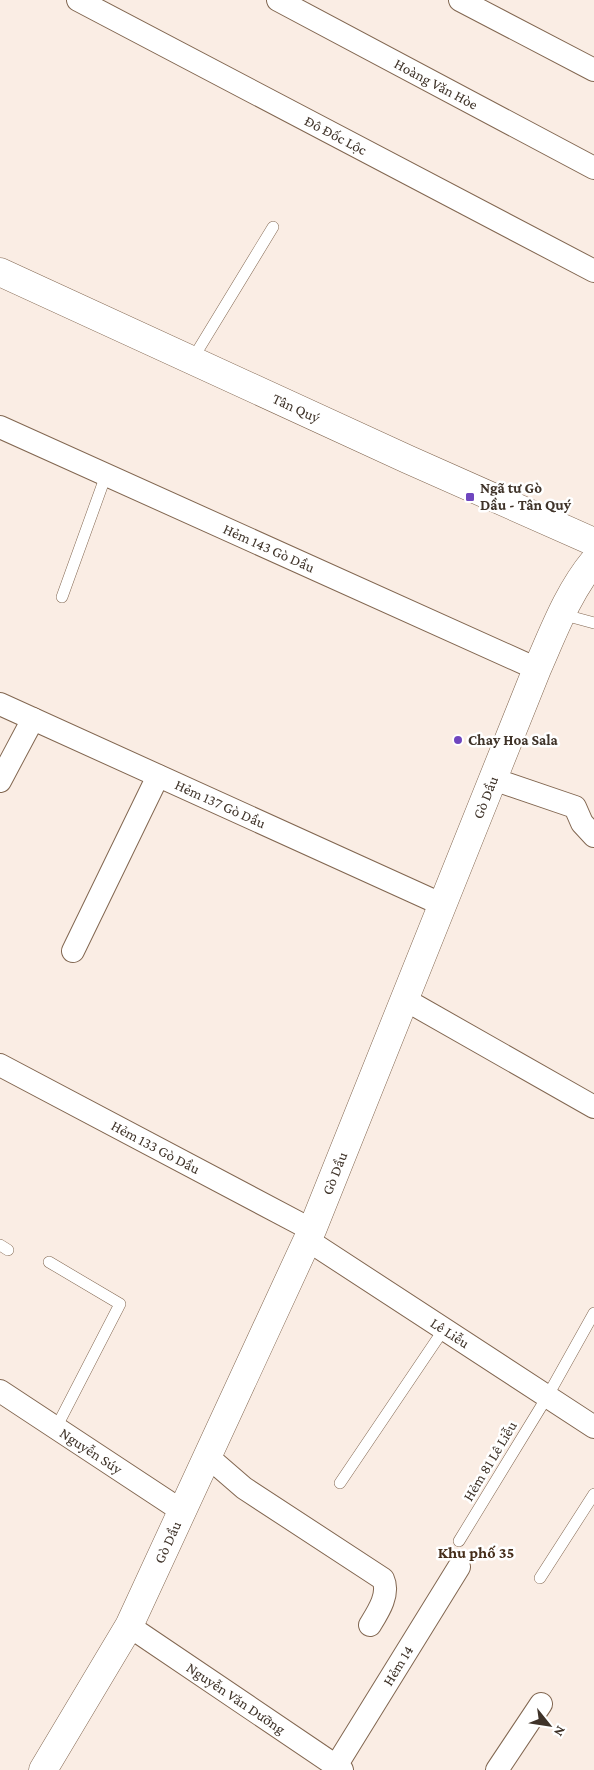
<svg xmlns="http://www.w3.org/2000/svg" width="594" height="1770" font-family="'Crimson Pro',serif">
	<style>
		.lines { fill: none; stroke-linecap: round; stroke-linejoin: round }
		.service-casing { stroke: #826751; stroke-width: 12 }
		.minor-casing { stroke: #826751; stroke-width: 24 }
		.tertiary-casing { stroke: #826751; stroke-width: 29 }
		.service { stroke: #fff; stroke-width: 11 }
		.minor { stroke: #fff; stroke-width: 22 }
		.tertiary { stroke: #fff; stroke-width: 28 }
		.poi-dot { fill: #6f46bf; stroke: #fff; stroke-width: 2 }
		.labels { text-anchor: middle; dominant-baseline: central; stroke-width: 5; stroke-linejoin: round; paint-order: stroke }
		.street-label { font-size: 15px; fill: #3f3329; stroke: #fff }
		.poi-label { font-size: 15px; font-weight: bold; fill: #3f3329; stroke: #fff; text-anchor: start }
		.neighbourhood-label { font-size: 16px; font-weight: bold; fill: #452d19; stroke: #fff }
	</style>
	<rect width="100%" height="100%" fill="#faede4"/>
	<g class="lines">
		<defs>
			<path id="service" d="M 192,360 L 273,227
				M 62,597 L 106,475
				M 561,614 L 594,623
				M 0,1245 L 8,1250
				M 49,1262 L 120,1304 L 56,1428
				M 340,1483 L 444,1329
				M 459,1541 L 547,1397 L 594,1313
				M 540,1578 L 594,1494"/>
			<g id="minor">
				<path id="s1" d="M 78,0 L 594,271"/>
				<path id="s2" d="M 278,0 L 594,168"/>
				<path d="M 460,0 L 594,70"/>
				<path id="s3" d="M 0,427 L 537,669"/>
				<path id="s4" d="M 0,704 L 443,905"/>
				<path d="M 493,779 L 575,807 L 582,823 L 594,836"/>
				<path d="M 0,781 L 33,719"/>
				<path d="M 73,951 L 158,776"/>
				<path d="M 404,999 L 594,1107"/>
				<path id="s5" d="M 0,1065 L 312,1230"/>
				<path id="s6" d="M 306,1239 L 594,1427"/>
				<path id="s7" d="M 0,1391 L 182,1511"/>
				<path d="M 207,1456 L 244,1488 L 383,1579 C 390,1594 378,1612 370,1625"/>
				<path id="s8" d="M 129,1626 L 342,1770"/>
				<path id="s9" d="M 336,1766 L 459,1567"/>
				<path d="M 497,1770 L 541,1704"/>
			</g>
			<g id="tertiary">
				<path id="s10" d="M 0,272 L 407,459 L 594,542"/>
				<path id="s11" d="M 43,1770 L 129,1626 L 312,1230 L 537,669 C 553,633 568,592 594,561"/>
			</g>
		</defs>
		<use href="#service" class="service-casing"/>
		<use href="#minor" class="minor-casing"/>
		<use href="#tertiary" class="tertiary-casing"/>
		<use href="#service" class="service"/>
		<use href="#minor" class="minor"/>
		<use href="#tertiary" class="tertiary"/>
	</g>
	<g class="poi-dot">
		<rect x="465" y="492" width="10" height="10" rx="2.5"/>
		<circle cx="458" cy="740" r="5"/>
	</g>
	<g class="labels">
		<g class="street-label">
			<text stroke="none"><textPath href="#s2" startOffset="179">Hoàng Văn Hòe</textPath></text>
			<text stroke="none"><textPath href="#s1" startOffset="291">Đô Đốc Lộc</textPath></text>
			<text stroke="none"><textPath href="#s10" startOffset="326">Tân Quý</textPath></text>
			<text stroke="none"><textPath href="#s3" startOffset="295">Hẻm 143 Gò Dầu</textPath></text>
			<text stroke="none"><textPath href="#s11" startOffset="1070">Gò Dầu</textPath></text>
			<text stroke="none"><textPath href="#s4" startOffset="242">Hẻm 137 Gò Dầu</textPath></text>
			<text stroke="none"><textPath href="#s5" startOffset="176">Hẻm 133 Gò Dầu</textPath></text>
			<text stroke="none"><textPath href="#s11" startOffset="665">Gò Dầu</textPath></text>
			<text stroke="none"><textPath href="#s6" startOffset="172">Lê Liễu</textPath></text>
			<text stroke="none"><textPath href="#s7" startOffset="109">Nguyễn Súy</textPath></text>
			<text transform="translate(490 1461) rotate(-59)">Hẻm 81 Lê Liễu</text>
			<text stroke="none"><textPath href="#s11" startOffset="260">Gò Dầu</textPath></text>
			<text stroke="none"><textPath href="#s9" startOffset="118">Hẻm 14</textPath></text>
			<text stroke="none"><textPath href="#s8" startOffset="129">Nguyễn Văn Dưỡng</textPath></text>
		</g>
		<g class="poi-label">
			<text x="480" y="488">Ngã tư Gò<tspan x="480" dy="17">Dầu - Tân Quý</tspan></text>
			<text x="468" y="740">Chay Hoa Sala</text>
		</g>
		<g class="neighbourhood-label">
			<text x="476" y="1552">Khu phố 35</text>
		</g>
	</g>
	<g transform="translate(549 1725) rotate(120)" stroke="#ffffff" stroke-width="4" paint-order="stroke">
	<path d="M0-4L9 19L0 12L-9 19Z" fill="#3f3329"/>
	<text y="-8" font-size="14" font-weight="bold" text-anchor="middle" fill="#3f3329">N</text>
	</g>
</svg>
